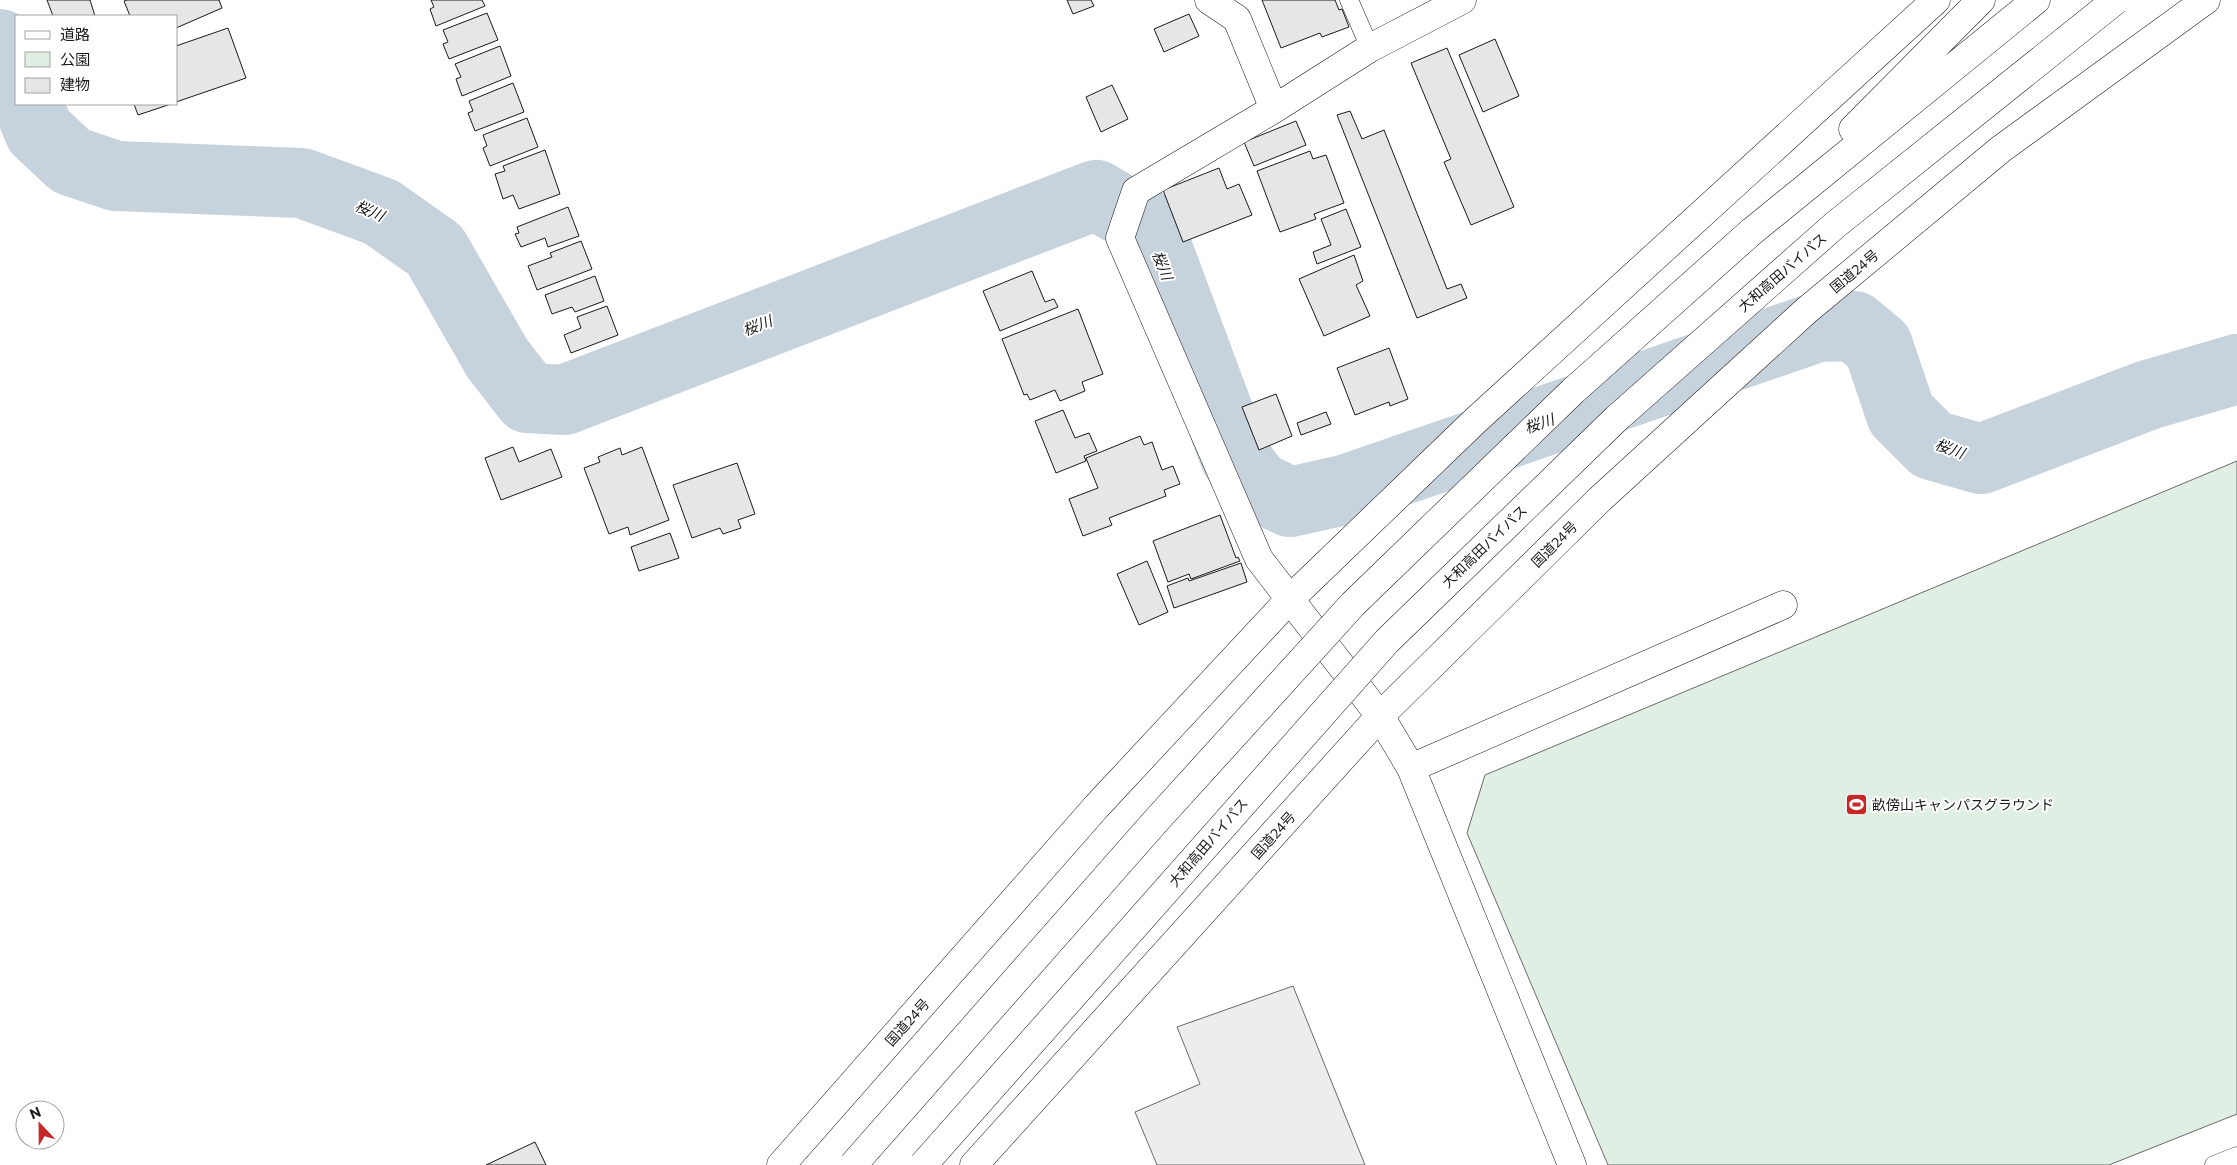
<svg xmlns="http://www.w3.org/2000/svg" width="2237" height="1165" font-family="Commissioner,'Noto Sans JP',sans-serif">
	<style>
		.green { fill: #e0efe3; stroke: #6a6a6a }
		.parking { fill: #ededed; stroke: #6a6a6a }
		.lines { fill: none; stroke-linecap: round; stroke-linejoin: round }
		.river { stroke: #c6d2dc; stroke-width: 70 }
		.building { fill: #e6e6e6; stroke: #1a1a1a }
		.service-casing { stroke: #1a1a1a; stroke-width: 19 }
		.minor-casing { stroke: #1a1a1a; stroke-width: 29 }
		.trunk-casing { stroke: #1a1a1a; stroke-width: 29 }
		.service { stroke: #fff; stroke-width: 18 }
		.minor { stroke: #fff; stroke-width: 28 }
		.trunk { stroke: #fff; stroke-width: 28 }
		.trunk-bridge-casing { stroke: #1a1a1a; stroke-width: 29; stroke-linecap: butt }
		.trunk-bridge { stroke: #fff; stroke-width: 28 }
		.labels { text-anchor: middle; dominant-baseline: central; stroke-width: 4; stroke-linejoin: round; paint-order: stroke }
		.street-label { font-size: 14px; fill: #1a1a1a; stroke: #fff }
		.poi-label { font-size: 14px; fill: #1a1a1a; stroke: #fff; text-anchor: start }
		.water-label { font-size: 15px; font-style: italic; fill: #1a1a1a; stroke: #fff }
	</style>
	<rect width="100%" height="100%" fill="#fff"/>
	<path class="green" d="M 2237,461 L 2237,1114 L 2109,1165 L 1608,1165 L 1467,833 L 1485,775 Z"/>
	<path class="parking" d="M 1293,986 L 1365,1165 L 1157,1165 L 1135,1112 L 1200,1084 L 1177,1027 Z"/>
	<g class="lines">
		<path class="river" d="M 0,44 L 16,75
			M 28,104 L 39,131 L 71,161 L 116,176 L 302,183 L 381,212 L 435,250 L 497,358 L 528,398 L 564,400 L 1096,195 L 1149,226 L 1235,457 L 1257,486 L 1290,502 L 1344,490 L 1818,327 L 1854,326 L 1878,346 L 1901,414 L 1932,445 L 1981,459 L 2148,395 L 2237,369"/>
	</g>
	<path class="building" d="M 47,0 L 90,0 L 95,16 L 53,16 Z
		M 127,0 L 219,0 L 222,8 L 176,28 L 176,16 L 130,16 L 124,1 Z
		M 431,0 L 482,0 L 485,6 L 436,26 L 430,9 L 434,7 Z
		M 1067,0 L 1091,0 L 1094,6 L 1073,14 Z
		M 1262,0 L 1335,0 L 1339,10 L 1342,9 L 1349,27 L 1322,37 L 1320,33 L 1281,48 Z
		M 487,13 L 498,40 L 449,59 L 443,44 L 448,42 L 443,30 Z
		M 1189,14 L 1199,36 L 1164,52 L 1154,29 Z
		M 228,28 L 246,78 L 176,102 L 176,46 Z
		M 1495,39 L 1519,96 L 1483,112 L 1459,55 Z
		M 500,46 L 511,76 L 462,96 L 456,79 L 461,77 L 455,64 Z
		M 1447,48 L 1514,207 L 1471,225 L 1444,162 L 1451,159 L 1411,63 Z
		M 513,83 L 524,112 L 475,131 L 468,113 L 473,111 L 469,101 Z
		M 1112,85 L 1128,119 L 1101,132 L 1086,97 Z
		M 134,104 L 171,104 L 138,115 Z
		M 1350,111 L 1362,139 L 1384,130 L 1447,289 L 1461,284 L 1467,298 L 1417,318 L 1337,115 Z
		M 527,118 L 538,147 L 490,166 L 483,148 L 487,146 L 483,135 Z
		M 1296,121 L 1306,145 L 1254,166 L 1244,142 Z
		M 545,150 L 560,194 L 519,209 L 513,195 L 503,199 L 495,174 L 505,171 L 503,166 Z
		M 1310,151 L 1313,159 L 1326,155 L 1344,203 L 1314,214 L 1316,219 L 1280,232 L 1257,171 Z
		M 1219,168 L 1227,189 L 1239,184 L 1252,215 L 1183,242 L 1163,190 Z
		M 568,207 L 579,236 L 548,247 L 545,238 L 521,247 L 515,234 L 519,233 L 517,227 Z
		M 1346,209 L 1361,247 L 1317,264 L 1313,252 L 1331,245 L 1321,219 Z
		M 581,241 L 592,269 L 537,290 L 528,266 L 552,257 L 550,253 Z
		M 1354,255 L 1363,281 L 1356,285 L 1370,316 L 1324,336 L 1299,279 Z
		M 1032,271 L 1045,302 L 1054,299 L 1058,307 L 1000,331 L 983,291 Z
		M 595,276 L 604,301 L 575,312 L 572,307 L 552,314 L 545,295 Z
		M 607,306 L 618,335 L 571,353 L 564,335 L 581,328 L 577,317 Z
		M 1078,309 L 1103,374 L 1082,382 L 1085,391 L 1060,401 L 1055,390 L 1030,400 L 1027,394 L 1024,395 L 1002,339 Z
		M 1389,348 L 1408,399 L 1390,406 L 1389,402 L 1355,415 L 1337,368 Z
		M 1276,394 L 1292,436 L 1259,450 L 1242,407 Z
		M 1063,410 L 1075,438 L 1089,433 L 1097,451 L 1084,456 L 1086,461 L 1056,473 L 1035,421 Z
		M 1326,412 L 1331,424 L 1301,435 L 1297,423 Z
		M 1140,436 L 1144,445 L 1152,442 L 1162,470 L 1173,466 L 1180,484 L 1164,490 L 1166,496 L 1109,518 L 1112,525 L 1083,536 L 1069,499 L 1098,488 L 1086,458 Z
		M 513,447 L 519,462 L 551,449 L 562,477 L 501,500 L 485,458 Z
		M 642,447 L 669,520 L 630,535 L 628,527 L 609,534 L 584,468 L 600,462 L 598,457 L 620,448 L 622,455 Z
		M 737,463 L 755,514 L 738,520 L 741,528 L 723,534 L 720,528 L 692,538 L 673,485 Z
		M 1220,515 L 1236,558 L 1238,557 L 1240,561 L 1191,579 L 1189,574 L 1168,582 L 1153,541 Z
		M 670,533 L 679,558 L 639,571 L 631,547 Z
		M 1147,561 L 1168,612 L 1139,625 L 1117,574 Z
		M 1241,563 L 1247,582 L 1174,608 L 1167,586 L 1188,578 L 1189,581 Z
		M 535,1142 L 546,1165 L 486,1165 Z"/>
	<g class="lines">
		<defs>
			<path id="service" d="M 1349,0 L 1370,48
				M 2214,1165 L 2237,1156"/>
			<path id="minor" d="M 1209,0 L 1237,19 L 1274,109
				M 1462,0 L 1370,48 L 1274,109 L 1136,191 L 1120,238 L 1259,559 L 1380,716 L 1411,768 L 1783,605
				M 1411,768 L 1572,1165"/>
			<path id="trunk" d="M 1853,129 L 1981,0
				M 1750,233 L 2036,0
				M 781,1165 L 1097,806 L 1290,599 L 1476,420 L 1936,0
				M 974,1165 L 1380,716 L 1600,499 L 1807,310 L 2001,149 L 2206,0"/>
		</defs>
		<use href="#service" class="service-casing"/>
		<use href="#minor" class="minor-casing"/>
		<use href="#trunk" class="trunk-casing"/>
		<use href="#service" class="service"/>
		<use href="#minor" class="minor"/>
		<use href="#trunk" class="trunk"/>
		<defs>
			<path id="trunk-bridge" d="M 853,1165 L 1154,823 L 1353,604 L 1573,391 L 1750,233
				M 923,1165 L 1387,641 L 1617,418 L 1835,225 L 2116,0"/>
		</defs>
		<use href="#trunk-bridge" class="trunk-bridge-casing"/>
		<use href="#trunk-bridge" class="trunk-bridge"/>
	</g>
	<defs>
		<symbol id="stadium-square" viewBox="-11 -11 22 22"><rect x="-9" y="-9" width="18" height="18" rx="4" fill="#c62828" stroke="#fff"/><path d="M0-5a6.5 5 0 1 0 0 10a6.5 5 0 1 0 0-10ZM-3.5-1.8h7v3.6h-7Z" fill="#fff"/></symbol>
	</defs>
	<g fill-rule="evenodd">
		<use href="#stadium-square" x="1844" y="792" width="25" height="25"/>
	</g>
	<g class="labels">
		<g class="street-label">
			<text transform="translate(1854 271) rotate(-40)">国道24号</text>
			<text transform="translate(1782 272) rotate(-41)">大和高田バイパス</text>
			<text transform="translate(1554 544) rotate(-45)">国道24号</text>
			<text transform="translate(1484 546) rotate(-44)">大和高田バイパス</text>
			<text transform="translate(1273 835) rotate(-48)">国道24号</text>
			<text transform="translate(1208 842) rotate(-49)">大和高田バイパス</text>
			<text transform="translate(907 1022) rotate(-48)">国道24号</text>
		</g>
		<g class="poi-label">
			<text x="1872" y="804">畝傍山キャンパスグラウンド</text>
		</g>
		<g class="water-label">
			<text transform="translate(370 210) rotate(24)">桜川</text>
			<text transform="translate(1163 265) rotate(69)">桜川</text>
			<text transform="translate(757 325) rotate(-21)">桜川</text>
			<text transform="translate(1539 423) rotate(-19)">桜川</text>
			<text transform="translate(1950 448) rotate(20)">桜川</text>
		</g>
	</g>
	<rect x="15" y="15" width="162" height="90" fill="#ffffff" stroke="#a3a3a3"/>
	<rect x="25" y="31" width="25" height="8" fill="#ffffff" stroke="#a3a3a3"/>
	<text x="60" y="40" font-size="15" fill="#1a1a1a">道路</text>
	<rect x="25" y="52" width="25" height="15" fill="#e0efe3" stroke="#a3a3a3"/>
	<text x="60" y="65" font-size="15" fill="#1a1a1a">公園</text>
	<rect x="25" y="78" width="25" height="15" fill="#e6e6e6" stroke="#a3a3a3"/>
	<text x="60" y="90" font-size="15" fill="#1a1a1a">建物</text>
	<g transform="translate(40 1125) rotate(338)"><circle r="24" fill="#ffffff" stroke="#a3a3a3"/>
	<path d="M0-4L9 19L0 12L-9 19Z" fill="#c62828"/>
	<text y="-8" font-size="14" font-weight="bold" text-anchor="middle" fill="#1a1a1a">N</text>
	</g>
</svg>
